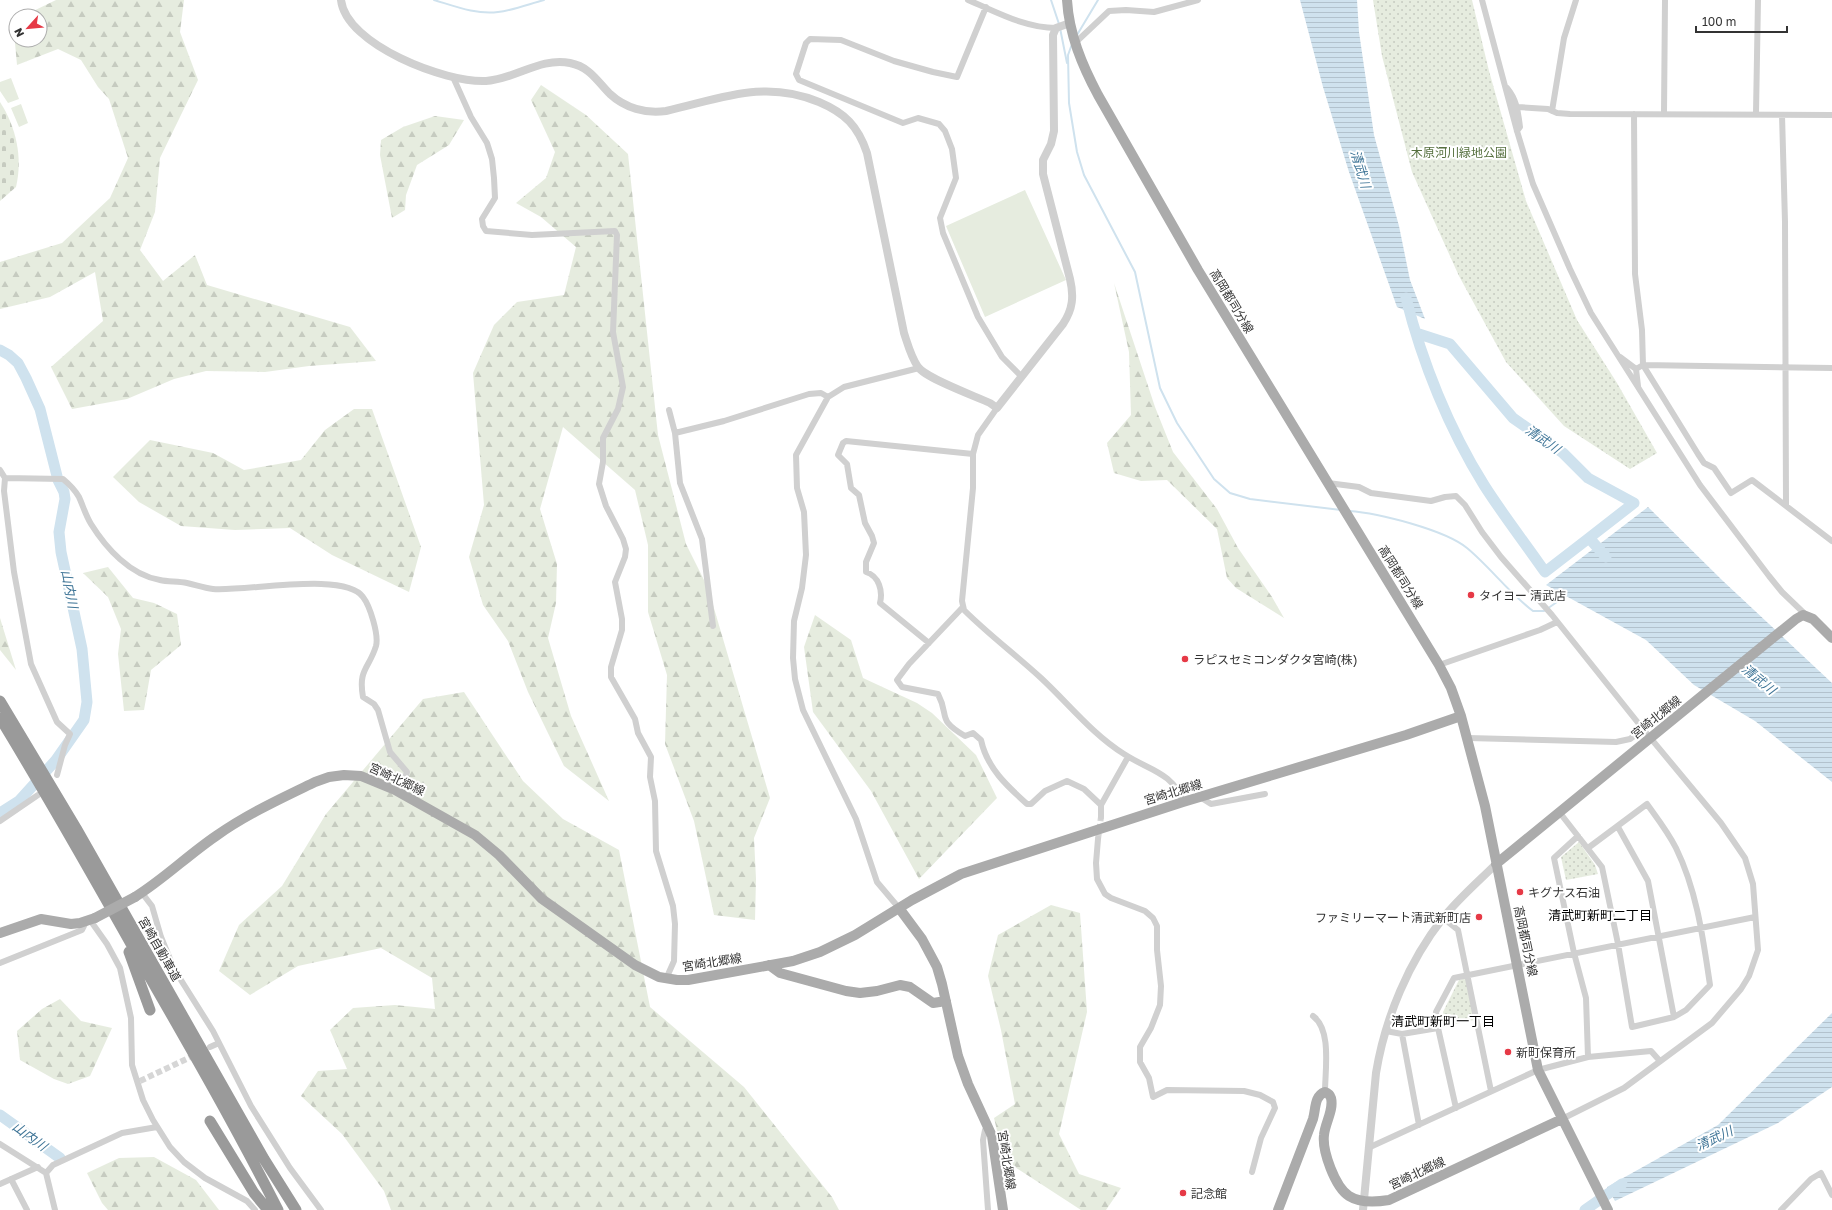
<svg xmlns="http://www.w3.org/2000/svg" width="1832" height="1210" font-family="'Golos Text','Noto Sans JP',sans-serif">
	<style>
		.grass { fill: #e6ecdf }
		.forest { fill: url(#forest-firs) }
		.cemetery { fill: url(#cemetery-stones) }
		.park { fill: url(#park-dots) }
		.water { fill: url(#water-rules) }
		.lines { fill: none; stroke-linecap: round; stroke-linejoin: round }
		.stream { stroke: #cfe2ee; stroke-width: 2 }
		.river { stroke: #cfe2ee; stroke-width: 11 }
		.minor-tunnel { stroke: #d6d6d6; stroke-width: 6; stroke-dasharray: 6 3; stroke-linecap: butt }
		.minor { stroke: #d0d0d0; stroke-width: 6 }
		.tertiary { stroke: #d0d0d0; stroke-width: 8 }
		.primary { stroke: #ababab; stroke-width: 10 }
		.motorway { stroke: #9a9a9a; stroke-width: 11 }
		.primary-bridge { stroke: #ababab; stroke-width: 10 }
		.poi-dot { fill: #e63946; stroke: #fff; stroke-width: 1.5 }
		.labels { text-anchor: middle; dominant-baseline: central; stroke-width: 4; stroke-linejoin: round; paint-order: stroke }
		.park-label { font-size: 12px; fill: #56703f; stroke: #fff }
		.street-label { font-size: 12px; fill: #333; stroke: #fff }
		.poi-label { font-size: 12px; fill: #333; stroke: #fff; text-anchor: start }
		.water-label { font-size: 13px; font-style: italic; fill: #3f7597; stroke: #fff }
		.neighbourhood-label { font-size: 13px; fill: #000; stroke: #fff }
	</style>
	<defs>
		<pattern id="forest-firs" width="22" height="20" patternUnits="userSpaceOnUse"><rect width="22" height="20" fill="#e6ecdf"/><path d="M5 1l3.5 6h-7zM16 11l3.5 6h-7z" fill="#c6cbc0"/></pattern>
		<pattern id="cemetery-stones" width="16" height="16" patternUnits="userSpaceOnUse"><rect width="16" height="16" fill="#e6ecdf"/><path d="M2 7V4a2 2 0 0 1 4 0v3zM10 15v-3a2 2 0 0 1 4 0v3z" fill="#c6cbc0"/></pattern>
		<pattern id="park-dots" width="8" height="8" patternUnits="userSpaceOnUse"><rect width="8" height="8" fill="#e6ecdf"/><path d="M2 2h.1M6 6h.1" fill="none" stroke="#c6cbc0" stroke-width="1.8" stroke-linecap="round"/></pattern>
		<pattern id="water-rules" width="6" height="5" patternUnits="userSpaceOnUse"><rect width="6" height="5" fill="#cfe2ee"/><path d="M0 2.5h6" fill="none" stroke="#b2c2cd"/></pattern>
	</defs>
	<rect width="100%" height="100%" fill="#fff"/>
	<path class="grass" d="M 11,78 L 19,99 L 8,103 L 0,91 L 0,82 Z
		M 21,104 L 28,123 L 19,127 L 11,108 Z
		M 1025,190 L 1066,280 L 985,317 L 946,226 Z"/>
	<path class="forest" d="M 56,0 L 184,0 L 180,32 L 198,80 L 160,158 L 155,212 L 140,250 L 163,281 L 195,255 L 207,285 L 350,327 L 376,361 L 309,366 L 265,372 L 206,371 L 174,379 L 127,399 L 72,409 L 51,367 L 103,321 L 95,272 L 50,297 L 0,309 L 0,262 L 62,243 L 110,198 L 128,158 L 109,99 L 98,87 L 81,60 L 58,49 L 17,65 L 13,21 L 16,19 L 16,40 L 40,40 L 40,16 L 23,16 Z
		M 541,85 L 586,115 L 628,154 L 658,435 L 686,544 L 708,588 L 770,798 L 754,838 L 756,879 L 755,920 L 714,915 L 694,821 L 665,744 L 667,675 L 648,612 L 648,545 L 635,490 L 563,427 L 540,509 L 557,564 L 556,603 L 548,638 L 571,716 L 609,801 L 564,766 L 528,692 L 508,641 L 483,605 L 469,557 L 484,505 L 473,373 L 494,325 L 517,302 L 564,295 L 576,247 L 541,217 L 516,203 L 546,178 L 555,152 L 531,100 Z
		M 435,116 L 464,120 L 449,145 L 417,165 L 406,195 L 405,210 L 392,218 L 380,155 L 381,140 L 403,127 Z
		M 1114,283 L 1155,407 L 1173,452 L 1217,509 L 1238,548 L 1272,597 L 1284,618 L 1236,588 L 1227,578 L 1217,529 L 1167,480 L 1141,481 L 1114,473 L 1107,443 L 1131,415 L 1129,352 Z
		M 354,409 L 372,409 L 421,547 L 409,592 L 332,555 L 290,528 L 235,530 L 181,526 L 139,502 L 113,477 L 150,440 L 213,453 L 244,470 L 301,460 L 325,430 Z
		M 108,567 L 133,598 L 154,603 L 177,614 L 181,645 L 151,670 L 144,710 L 124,711 L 118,654 L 121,629 L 108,597 L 83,573 Z
		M 815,615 L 851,640 L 863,678 L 917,703 L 932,713 L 976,755 L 997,798 L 919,879 L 871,791 L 813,712 L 804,647 Z
		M 0,618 L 16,670 L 0,650 Z
		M 464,692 L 523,781 L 563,819 L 619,850 L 650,1007 L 744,1087 L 832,1197 L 839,1210 L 391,1210 L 384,1191 L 342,1134 L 301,1096 L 318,1071 L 347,1069 L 330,1030 L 353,1008 L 395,1005 L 435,1009 L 432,978 L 381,948 L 298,966 L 250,995 L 219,971 L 239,925 L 282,886 L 326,814 L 423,699 Z
		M 1051,905 L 1080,913 L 1087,1012 L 1059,1134 L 1079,1174 L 1121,1188 L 1106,1210 L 1081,1210 L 1004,1160 L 994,1118 L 1015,1104 L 1001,1030 L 988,976 L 998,935 Z
		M 60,999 L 81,1021 L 112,1028 L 90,1076 L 68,1084 L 54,1079 L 20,1060 L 17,1031 L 42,1009 Z
		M 154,1157 L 196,1180 L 219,1210 L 108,1210 L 102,1203 L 87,1173 L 119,1158 Z"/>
	<path class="cemetery" d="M 0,102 C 16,127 23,157 16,187 L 0,201 Z"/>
	<path class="park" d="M 1373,0 L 1472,0 L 1489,71 L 1526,201 L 1577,320 L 1617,383 L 1657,453 L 1630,469 L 1564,426 L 1506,362 L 1459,276 L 1412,172 L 1382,56 Z
		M 1579,842 L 1595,865 L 1598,874 L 1566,880 L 1561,857 Z
		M 1467,978 L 1474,1020 L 1446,1026 L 1443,1012 L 1459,980 Z"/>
	<path class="water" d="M 1300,0 L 1357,0 L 1359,32 L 1374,135 L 1399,226 L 1410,280 L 1425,319 L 1397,307 L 1349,172 L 1323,87 Z
		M 1648,507 L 1723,581 L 1832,683 L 1832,782 L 1755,721 L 1694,685 L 1646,640 L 1546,585 Z
		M 1832,1013 L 1832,1087 L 1778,1123 L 1615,1201 L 1607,1187 L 1718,1125 Z"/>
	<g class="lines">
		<path class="stream" d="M 434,0 C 454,6 477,15 498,12 C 514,10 529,4 544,0
			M 1051,0 L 1059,24
			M 1060,28 L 1067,63
			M 1077,35 L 1098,0
			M 1072,44 L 1068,55 L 1069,103 L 1077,152 L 1084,175 L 1135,272 L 1160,388 L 1177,423 L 1214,479 L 1230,493 L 1250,499 L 1341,510
			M 1349,511 C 1379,513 1445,530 1467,548 C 1490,567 1509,593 1533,611 L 1544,611 L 1567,595"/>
		<path class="river" d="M 1406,298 C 1422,362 1449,429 1484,485 C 1503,515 1525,543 1545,572 L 1589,538 L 1606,557
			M 1416,333 L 1450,344 L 1513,418 L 1563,453 L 1588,478 L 1634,503 L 1589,538
			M 0,350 L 9,355 L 18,363 L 26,378 L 40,409 L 58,480 L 64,492 L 65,499 L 59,532 L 61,552 L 82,649 L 87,702 L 84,720 L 56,760 L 19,801 L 0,813
			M 0,1115 L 60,1158
			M 1585,1210 L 1622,1184"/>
		<path class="minor-tunnel" d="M 1098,839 L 1101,817
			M 140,1081 L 197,1054"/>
		<path class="minor" d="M 968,0 C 997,12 1025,28 1056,28
			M 1482,0 L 1517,131 L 1533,184 L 1570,269 L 1591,313 L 1700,485 L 1769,576 L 1782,592 L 1807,616
			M 986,7 L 957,77 L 933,72 L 894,61 L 841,40 L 810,39 L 806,43 L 796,74 L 799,80 L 903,123 L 918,118 L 939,124 L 945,131 L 952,149 L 956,178 L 940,218 L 943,233 L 978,317 L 1002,357 L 1022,377
			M 1075,43 L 1109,11 L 1126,10 L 1154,12 L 1198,0
			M 453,77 L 471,117 L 487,143 L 492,159 L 494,178 L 495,198 L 482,219 L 483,226 L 486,231 L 532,235 L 615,231 L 617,235 L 613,332 L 623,387 L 618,409 L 603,438 L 603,462 L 599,484 L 606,506 L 623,539 L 626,549 L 625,557 L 615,582 L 622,619 L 622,630 L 611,667 L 611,677 L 635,719 L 638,733 L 651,757 L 650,777 L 655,801 L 656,851 L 673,906 L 675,924 L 674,961 L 666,979
			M 1507,88 C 1517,100 1518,112 1520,127 L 1517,131
			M 1518,107 L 1548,109 L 1557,113 L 1570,114 L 1832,115
			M 1552,111 L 1564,38 L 1576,0
			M 1664,113 L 1665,0
			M 1756,113 L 1758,0
			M 1634,114 L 1635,274 L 1642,330 L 1643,365 L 1698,454 L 1704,463 L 1714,468 L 1731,493 L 1752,480 L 1832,541
			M 1782,115 L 1785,222 L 1786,505
			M 1620,357 L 1636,369 L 1638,386
			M 1636,369 L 1643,365 L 1832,368
			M 997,408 L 978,435 L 973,454 L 973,488 L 962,601 L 964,610 C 988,634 1016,655 1041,678 C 1068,703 1092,734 1124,754 C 1148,770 1173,772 1183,802
			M 669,410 L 675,433 L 680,483 L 702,539 L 713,626
			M 675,433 L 724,421 L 809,394 L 821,393 L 828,397
			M 0,470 L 5,478 L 4,491 L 14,572 L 31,664 L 57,722 L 70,734 L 65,745 L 57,775
			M 5,478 L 63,479 C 69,484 75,490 79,497 C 83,506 86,516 91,524 C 106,548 130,575 160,580 C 168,582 178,581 187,583 C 196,585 204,588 213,589 C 244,592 345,571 363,597 C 370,606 379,635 376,646 C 369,669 358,669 363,697 L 374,704 L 378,710 L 390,752 L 407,772 L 405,778 L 395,790
			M 1328,483 L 1359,487 L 1371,493 L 1431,501 L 1445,497 L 1456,496 L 1465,505 L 1482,532 L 1501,557 L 1552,615 L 1643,729 L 1721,823 L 1745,858 L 1753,884 L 1758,950 L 1749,976 L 1741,989 L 1712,1023 L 1624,1088 L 1562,1119
			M 963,607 L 909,664 L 897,680 L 902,687 L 938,694 C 950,717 936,719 965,736 L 973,733 L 981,740 C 987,768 1007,786 1027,804 L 1031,804 L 1045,791 L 1067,781 L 1084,789 L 1101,805
			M 929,643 L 880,603 C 883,591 879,576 866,572 L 866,562 L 874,543 L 872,536 L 865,523 L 859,495 L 851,488 L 847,464 L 838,455 L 843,443 L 846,441 L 973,454
			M 1439,665 L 1540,630 L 1557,622
			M 1468,738 L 1616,742 L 1630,739 L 1643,729
			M 1200,797 L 1211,804 L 1265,794
			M 1560,813 L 1602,867 L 1618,944 L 1632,1027 L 1674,1017 L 1686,1010 L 1710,985 C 1703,938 1697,891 1676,848 C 1668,832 1657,818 1647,804 L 1588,848
			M 1101,817 L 1101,805 L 1128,757
			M 0,821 L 38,795
			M 1618,827 L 1648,881 L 1674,1017
			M 1578,836 L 1554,858 L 1574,953 L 1586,998 L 1588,1057
			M 1098,839 L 1096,863 L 1097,879 L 1105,894 L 1111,898 L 1145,911 L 1153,918 L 1157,926 L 1157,950 L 1161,986 L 1160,1005 L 1151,1028 L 1140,1047 L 1140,1062 L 1149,1078 L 1153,1097 L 1167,1090 L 1244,1091 L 1260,1095 L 1273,1102 L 1275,1108 L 1261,1138 L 1252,1172
			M 142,893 L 152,906 L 161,937 L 174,969 L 213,1031 L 251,1106 L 290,1168 L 321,1210
			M 899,908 L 877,882 L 856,819 L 803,710 L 795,679 L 793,658 L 794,621 L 802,588 L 806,555 L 804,512 L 797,488 L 796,455 L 828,397 L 844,387 L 919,368
			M 1443,918 L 1458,930 L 1491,1091
			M 90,920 L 107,944 L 120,968 L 131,1018 L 132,1065 L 143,1100 L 153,1120 L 170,1147 L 184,1162 L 205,1178 L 247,1201 L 255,1210
			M 0,963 L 82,930 L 86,922
			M 1313,1016 C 1332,1030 1325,1070 1325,1092
			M 1386,1031 L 1402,1034 L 1438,1028
			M 1402,1034 L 1419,1125
			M 210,1047 L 219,1043
			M 1456,1108 L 1438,1028 L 1436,1012 L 1454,978 L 1755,917
			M 0,1144 L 46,1173 L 55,1210
			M 1368,1148 L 1538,1070 L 1588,1057 L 1651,1051 L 1659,1060
			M 46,1173 L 53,1165 L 122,1133 L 157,1127
			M 11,1179 L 27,1210
			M 0,1184 L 38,1167
			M 988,1210 L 983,1140 L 985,1130 L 988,1126
			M 1781,1210 L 1811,1179 L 1821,1173 L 1832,1195"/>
		<path class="tertiary" d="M 341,0 C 346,45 446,83 486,81 C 516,79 540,57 570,63 C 590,67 597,81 610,94 C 625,108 646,114 666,111 C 720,99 764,79 819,102 C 845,113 858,126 867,153 L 904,333 C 908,345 911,357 918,367 C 927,379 975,396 990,403 L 997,408 L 1063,324 C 1073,309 1074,296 1070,279 L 1043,174 L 1043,160 L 1051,144 L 1054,131 L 1053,35 L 1056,28 L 1070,23
			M 1363,1210 L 1376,1073 C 1385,1018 1409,961 1443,918 C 1459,898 1479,881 1496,864"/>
		<path class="primary" d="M 1067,0 C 1069,34 1082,65 1098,95 L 1198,270 L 1439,665 L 1451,688 L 1461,716 L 1485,806 L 1538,1070 L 1608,1210
			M 1496,864 L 1796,619 L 1803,615 L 1813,619 L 1832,638
			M 135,897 C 164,879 188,855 216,836 C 247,814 282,798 315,782 L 329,777 L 344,775 L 361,776 L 395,790 L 475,835 L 499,855 L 542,899 L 635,965 L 659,977 L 677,980 L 688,980 L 793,961 L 820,952 L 855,935 L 912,900 L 961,874 L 1183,802 L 1406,735 L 1461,716
			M 899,908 L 922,939 L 937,967 L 942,984 L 958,1056 L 968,1084 L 992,1136 L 1003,1210
			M 0,933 L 41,919 L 71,924 L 80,923 L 95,918
			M 769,965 L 780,973 L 846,991 L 860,993 L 877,991 L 900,985 L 910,987 L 933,1003 L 946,1001
			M 1278,1210 L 1313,1119 C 1316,1109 1314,1096 1325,1092 C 1328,1093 1330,1095 1331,1098 C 1334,1110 1325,1123 1324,1135 C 1322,1151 1335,1187 1349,1196 C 1360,1203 1377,1202 1389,1200 L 1562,1119"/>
		<path class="motorway" d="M 0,701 L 76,828 L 264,1159 L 296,1210
			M 0,718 C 50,800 97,883 144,967 C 190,1047 236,1127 278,1210
			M 129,952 L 150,1010
			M 210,1121 L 254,1193 L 268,1210"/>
		<path class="primary-bridge" d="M 95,918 L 135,897"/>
	</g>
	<g class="poi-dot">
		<circle cx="1471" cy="595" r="4"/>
		<circle cx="1185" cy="659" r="4"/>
		<circle cx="1520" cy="892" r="4"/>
		<circle cx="1479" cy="917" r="4"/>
		<circle cx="1508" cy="1052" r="4"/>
		<circle cx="1183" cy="1193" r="4"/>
	</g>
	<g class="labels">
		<g class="park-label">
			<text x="1459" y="152">木原河川緑地公園</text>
		</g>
		<g class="street-label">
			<text transform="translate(1232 301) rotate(59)">高岡都司分線</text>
			<text transform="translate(1401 577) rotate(58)">高岡都司分線</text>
			<text transform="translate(1656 717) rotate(-39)">宮崎北郷線</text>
			<text transform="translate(397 779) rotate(25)">宮崎北郷線</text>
			<text transform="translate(1173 792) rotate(-17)">宮崎北郷線</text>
			<text transform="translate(1526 941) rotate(78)">高岡都司分線</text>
			<text transform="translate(160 949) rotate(60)">宮崎自動車道</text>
			<text transform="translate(712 962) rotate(-9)">宮崎北郷線</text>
			<text transform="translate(1007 1160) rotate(81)">宮崎北郷線</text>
			<text transform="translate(1417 1173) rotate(-25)">宮崎北郷線</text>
		</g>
		<g class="poi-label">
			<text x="1479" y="595">タイヨー 清武店</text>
			<text x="1193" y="659">ラピスセミコンダクタ宮崎(株)</text>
			<text x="1528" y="892">キグナス石油</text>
			<text x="1471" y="917" text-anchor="end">ファミリーマート清武新町店</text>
			<text x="1516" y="1052">新町保育所</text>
			<text x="1191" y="1193">記念館</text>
		</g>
		<g class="water-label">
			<text transform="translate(1361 169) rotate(73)">清武川</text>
			<text transform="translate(1543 439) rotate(35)">清武川</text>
			<text transform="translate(70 589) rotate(79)">山内川</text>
			<text transform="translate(1759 679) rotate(39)">清武川</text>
			<text transform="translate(30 1136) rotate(36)">山内川</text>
			<text transform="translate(1714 1138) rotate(-25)">清武川</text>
		</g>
		<g class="neighbourhood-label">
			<text x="1600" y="915">清武町新町二丁目</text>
			<text x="1443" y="1021">清武町新町一丁目</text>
		</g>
	</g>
	<g transform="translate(28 28) rotate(243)"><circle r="19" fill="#ffffff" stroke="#adadad"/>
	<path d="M0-3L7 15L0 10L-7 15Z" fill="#e63946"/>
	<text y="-6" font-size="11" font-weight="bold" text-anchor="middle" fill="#333333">N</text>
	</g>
	<path d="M1696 26v6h91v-6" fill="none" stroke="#333333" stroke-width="2"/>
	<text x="1702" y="26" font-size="12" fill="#333333" stroke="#ffffff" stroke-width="3" paint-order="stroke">100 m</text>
</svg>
